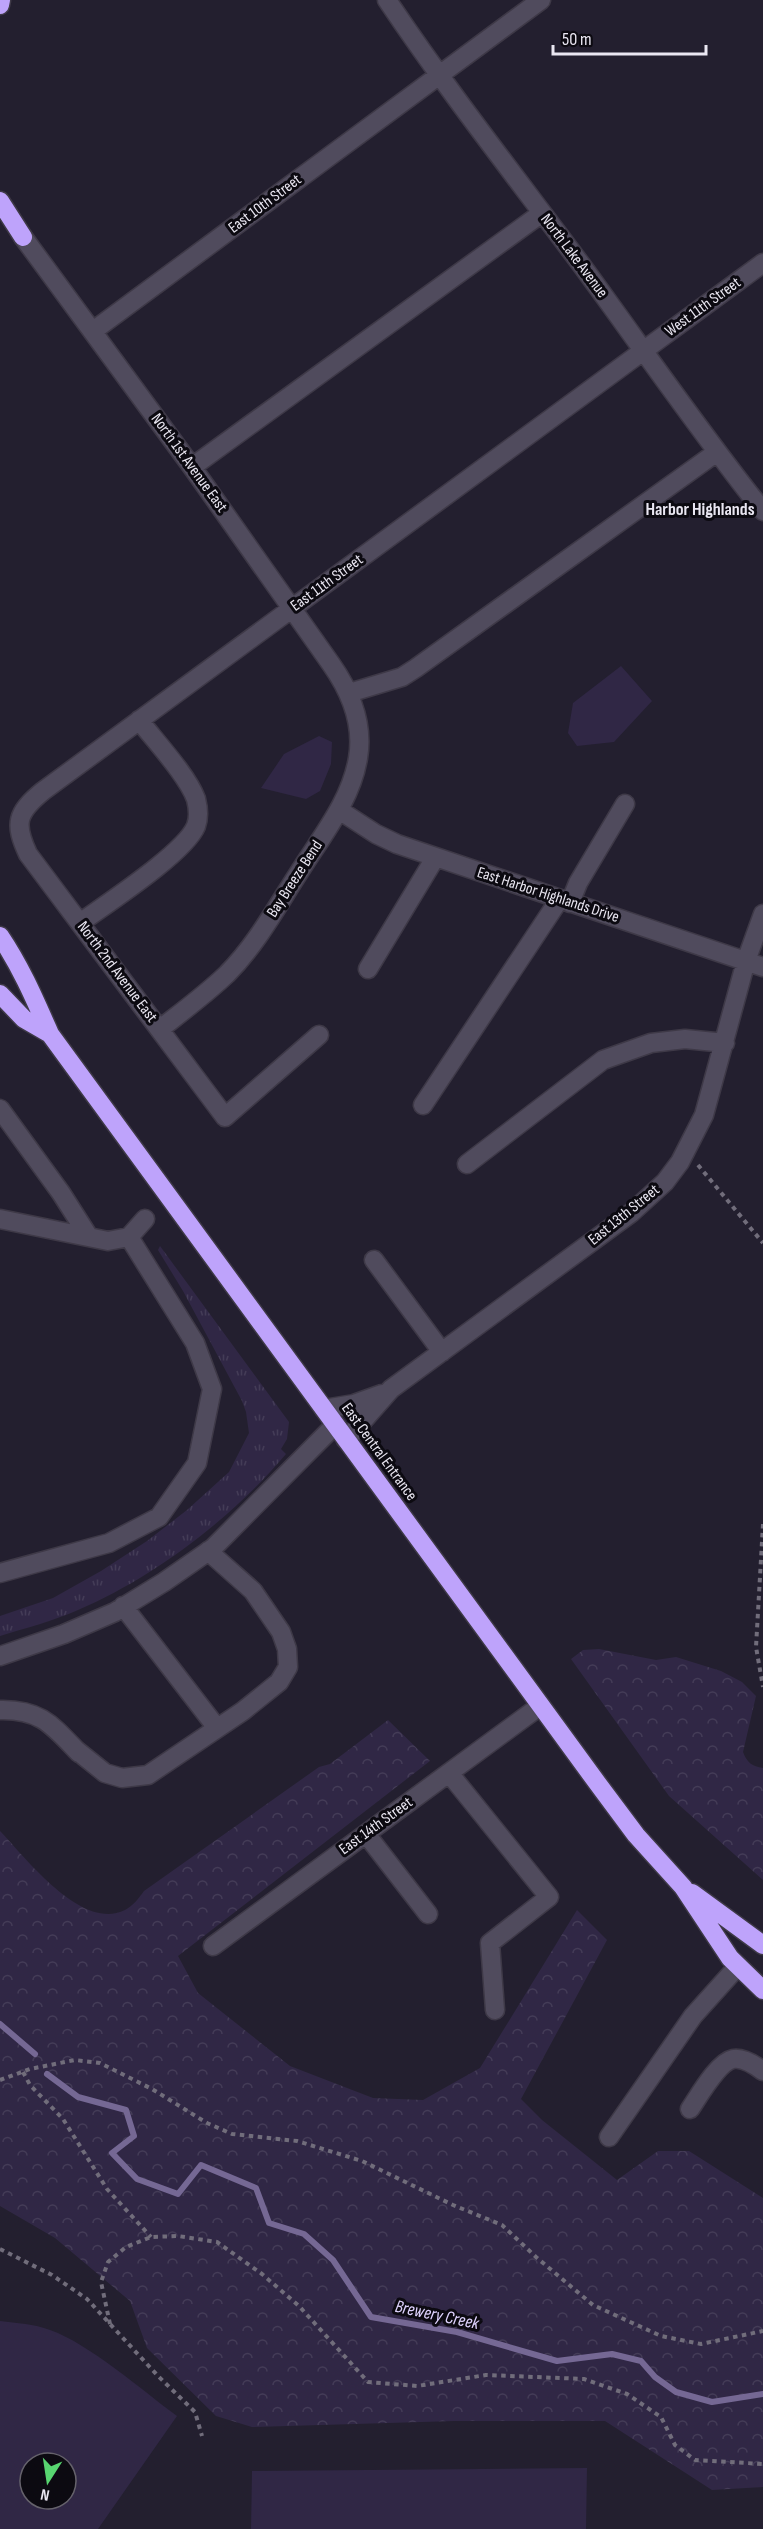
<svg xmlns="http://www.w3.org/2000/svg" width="763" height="2529" font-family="'Sofia Sans Condensed',sans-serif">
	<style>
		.grass { fill: url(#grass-tufts) }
		.forest { fill: url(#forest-crowns) }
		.park { fill: #302745; fill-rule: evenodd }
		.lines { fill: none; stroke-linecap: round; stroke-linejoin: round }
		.stream { stroke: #756894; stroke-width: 6 }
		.minor-casing { stroke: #3e3947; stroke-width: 21 }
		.highway-casing { stroke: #3e3947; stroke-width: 21 }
		.path { stroke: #716d7b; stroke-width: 4; stroke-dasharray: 4.5 4.5; stroke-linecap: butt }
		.minor { stroke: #504b5d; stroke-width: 18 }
		.highway { stroke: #bea3fb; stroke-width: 18 }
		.labels { text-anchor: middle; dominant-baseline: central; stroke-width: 6; stroke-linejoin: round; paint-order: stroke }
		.street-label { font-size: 16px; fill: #eae7f2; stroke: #0c0a11 }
		.neighbourhood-label { font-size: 18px; font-weight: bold; fill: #eae7f2; stroke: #0c0a11 }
		.water-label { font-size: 18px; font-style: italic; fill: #e0d4ff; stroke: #0c0a11 }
	</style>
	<defs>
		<pattern id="grass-tufts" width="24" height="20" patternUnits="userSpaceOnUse" patternTransform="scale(1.5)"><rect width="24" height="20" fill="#302745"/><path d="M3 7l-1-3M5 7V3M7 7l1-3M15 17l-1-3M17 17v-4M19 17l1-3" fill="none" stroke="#443c57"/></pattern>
		<pattern id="forest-crowns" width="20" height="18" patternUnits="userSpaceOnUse" patternTransform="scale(1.5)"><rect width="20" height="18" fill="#302745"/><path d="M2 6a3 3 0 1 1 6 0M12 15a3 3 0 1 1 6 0" fill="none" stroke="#443c57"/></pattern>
	</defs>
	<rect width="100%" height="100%" fill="#231f2f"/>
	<path class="grass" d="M 160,1246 L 289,1422 L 287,1439 L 281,1449 L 286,1454 C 232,1518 155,1577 78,1610 C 53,1621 26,1628 0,1636 L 0,1616 L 53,1598 L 101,1571 L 147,1541 L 187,1510 L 229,1472 L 249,1433 L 246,1412 L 242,1401 L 183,1291 L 158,1250 Z"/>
	<path class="forest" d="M 599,1649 L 656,1660 L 676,1657 L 721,1671 L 742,1682 L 756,1696 L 743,1752 C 747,1763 752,1766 763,1768 L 763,1880 L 669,1796 L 571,1659 L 583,1650 Z
		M 388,1720 L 430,1761 L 178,1956 L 198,1993 L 290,2066 L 373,2098 L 423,2100 L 480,2068 L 577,1910 L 607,1940 L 521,2099 L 542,2120 L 617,2180 L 658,2151 L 689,2151 L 763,2198 L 763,2487 L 712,2490 L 605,2421 L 454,2421 L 252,2427 L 216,2416 L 147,2348 L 130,2301 L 55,2238 L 0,2206 L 0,1831 C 26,1858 82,1932 125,1910 C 133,1906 139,1898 144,1891 L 319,1767 L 330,1764 Z"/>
	<path class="park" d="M 621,666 L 652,701 L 614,742 L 577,746 L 568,733 L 573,703 Z
		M 319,736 L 332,742 L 331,764 L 320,791 L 306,799 L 261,788 L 284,754 Z
		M 0,2321 C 17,2323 34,2324 50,2330 C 88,2343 143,2391 177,2416 L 98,2529 L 0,2529 ZM 30,2463 L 66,2463 L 66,2499 L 30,2499 Z
		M 587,2468 L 586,2529 L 251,2529 L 252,2471 Z"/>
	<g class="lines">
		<path class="stream" d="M 0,2024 L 35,2054
			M 47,2074 L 78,2097 L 126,2110 L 134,2136 L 112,2153 L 137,2179 L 178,2194 L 201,2165 L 256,2188 L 269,2223 L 304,2234 L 333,2260 L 371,2317 L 457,2332 L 557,2361 L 612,2354 L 641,2361 L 655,2377 L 676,2392 L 712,2402 L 763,2394"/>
		<defs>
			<path id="minor" d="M 387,0 C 448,91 515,176 580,263 C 641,346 699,431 763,511
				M 23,237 L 192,467 L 331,664 C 350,691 364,723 358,758 C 351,801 321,837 298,874 C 276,908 256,945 227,974 C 206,994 183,1011 160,1029
				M 93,331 L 541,0
				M 192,467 L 542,213
				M 349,693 L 402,677 L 416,668 L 717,452
				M 339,810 L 376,834 L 397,844 L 763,967
				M 570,903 L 578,883 L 625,804
				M 80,923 C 106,904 185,853 196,826 C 199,818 198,807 196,799 C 187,775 156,742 139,720
				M 368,969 L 435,858
				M 319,1035 L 225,1117 L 28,854 C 14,824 16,813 43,791 L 763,263
				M 423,1105 L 559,900
				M 0,1109 L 61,1193 L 89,1237
				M 467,1164 L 603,1060 L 651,1043 L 685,1039 L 725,1043
				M 0,1219 L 108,1241 L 129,1237 L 145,1219
				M 374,1260 L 442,1352
				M 324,1409 L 354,1404 L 382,1394
				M 346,1440 L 391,1389 L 631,1213 L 665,1182 L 680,1162 L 704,1115 L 746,961 L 763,914
				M 0,1573 L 109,1543 L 159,1517 L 197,1463 L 212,1389 L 195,1343 L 129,1237
				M 123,1606 L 217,1728
				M 0,1656 L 64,1634 L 115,1612 L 164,1582 L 213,1548 L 335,1425
				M 0,1710 C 41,1709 53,1726 79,1753
				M 75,1749 L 105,1773 L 122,1778 L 148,1775 L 243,1711 L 279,1682 L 288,1667 L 287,1649 L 281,1632 L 253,1591 L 208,1551
				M 449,1773 L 549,1897 L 490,1943 L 495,2010
				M 366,1834 L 428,1914
				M 213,1946 L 540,1706
				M 690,2109 C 699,2096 718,2062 733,2059 C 743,2057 755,2065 763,2071
				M 609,2137 L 693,2016 L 738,1966"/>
			<path id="highway" d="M 0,5 L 1,0
				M 0,201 L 23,237
				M 0,936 C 21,967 35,1000 50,1034 L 598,1784 L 636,1835 L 683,1887 L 730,1958 L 763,1990
				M 0,994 L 24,1019 L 50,1034
				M 692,1893 L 763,1945"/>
		</defs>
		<use href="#minor" class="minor-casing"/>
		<use href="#highway" class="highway-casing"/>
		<path class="path" d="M 698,1165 L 763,1243
			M 763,1524 L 756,1647 L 763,1687
			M 23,2072 L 30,2085 L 63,2119 L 107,2189 L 151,2237
			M 0,2080 L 30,2069 L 75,2060 L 100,2063 L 152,2089 L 207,2123 L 232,2134 L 297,2141 L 362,2161 L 453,2205 L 502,2225 L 536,2257 L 593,2305 L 661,2336 L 701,2344 L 763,2331
			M 0,2249 L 52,2275 L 87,2299 L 158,2376 L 195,2412 L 202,2436
			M 110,2324 L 101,2282 L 108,2262 L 126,2247 L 151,2237 L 178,2236 L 217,2242 L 262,2274 L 299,2306 L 368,2382 L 417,2386 L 486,2375 L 584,2379 L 627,2394 L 661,2417 L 675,2445 L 695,2460 L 763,2464"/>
		<use href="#minor" class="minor"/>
		<use href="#highway" class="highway"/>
	</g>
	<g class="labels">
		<g class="street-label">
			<text transform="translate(265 204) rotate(-37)">East 10th Street</text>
			<text transform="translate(574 256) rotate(53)">North Lake Avenue</text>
			<text transform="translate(703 307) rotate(-36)">West 11th Street</text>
			<text transform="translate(189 463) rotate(54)">North 1st Avenue East</text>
			<text transform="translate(327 583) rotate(-36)">East 11th Street</text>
			<text transform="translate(295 879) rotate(-57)">Bay Breeze Bend</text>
			<text transform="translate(548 895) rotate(18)">East Harbor Highlands Drive</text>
			<text transform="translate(117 972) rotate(53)">North 2nd Avenue East</text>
			<text transform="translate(624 1215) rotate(-39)">East 13th Street</text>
			<text transform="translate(379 1452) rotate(54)">East Central Entrance</text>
			<text transform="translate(376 1826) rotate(-36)">East 14th Street</text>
		</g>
		<g class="neighbourhood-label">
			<text x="700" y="509">Harbor Highlands</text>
		</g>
		<g class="water-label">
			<text transform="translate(437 2315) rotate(12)">Brewery Creek</text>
		</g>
	</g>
	<g transform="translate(48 2481) rotate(192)"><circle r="28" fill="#0c0a11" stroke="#65626b" stroke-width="1.5"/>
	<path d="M0-4.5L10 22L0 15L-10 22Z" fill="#58d570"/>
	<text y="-9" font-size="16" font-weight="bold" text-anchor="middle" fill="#eae7f2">N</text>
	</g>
	<path d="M553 45v9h153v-9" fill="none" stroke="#eae7f2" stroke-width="3"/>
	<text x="562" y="45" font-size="18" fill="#eae7f2" stroke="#0c0a11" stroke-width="4.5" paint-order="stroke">50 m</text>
</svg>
